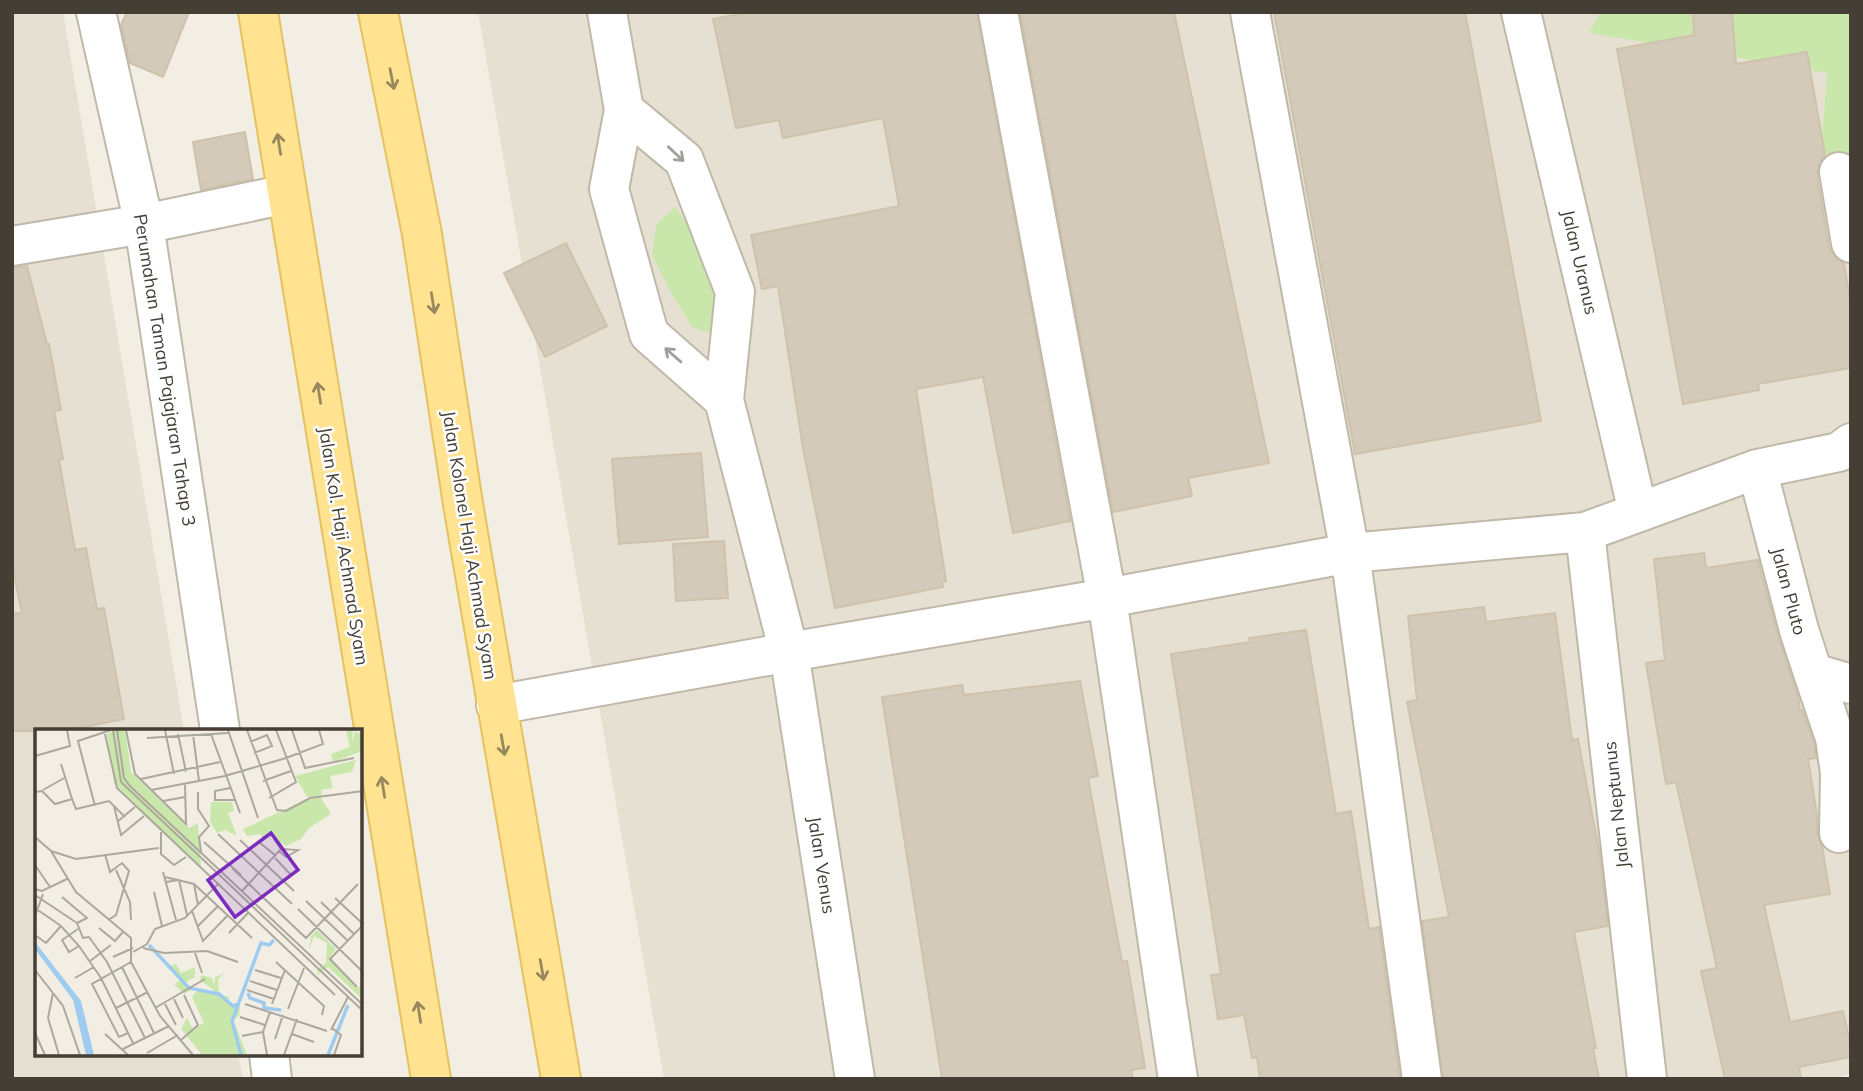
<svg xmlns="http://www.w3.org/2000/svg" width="1863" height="1091" font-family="Mulish,sans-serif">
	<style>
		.residential { fill: #e6e0d2 }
		.green { fill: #cae7ab }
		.building { fill: #d4cab9; stroke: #cfc2ac; stroke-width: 2 }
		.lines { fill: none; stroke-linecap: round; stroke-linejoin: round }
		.minor-casing { stroke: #c0b9a9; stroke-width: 42 }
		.major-casing { stroke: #e5c15f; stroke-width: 42 }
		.minor { stroke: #fff; stroke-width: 38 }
		.major { stroke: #ffe390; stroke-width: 38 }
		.oneway { stroke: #98885d }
		.oneway2 { stroke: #a29e9a }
		.labels { text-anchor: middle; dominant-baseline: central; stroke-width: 5; stroke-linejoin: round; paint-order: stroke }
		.street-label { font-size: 18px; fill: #443e34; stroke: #fff }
		.inset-river { fill: none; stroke: #9eccf1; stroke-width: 3.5 }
		.inset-road { fill: none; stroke: #aca89e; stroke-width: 2 }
		.view { fill: #7b2cbf; fill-opacity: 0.15; stroke: #7b2cbf; stroke-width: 3.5 }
		.inset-edge { fill: none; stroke: #443e34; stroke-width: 3.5 }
	</style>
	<rect width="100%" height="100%" fill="#f2eee4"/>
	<path class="residential" d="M 12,12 L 63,12 L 184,730 L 37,730 L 37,1054 L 238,1054 L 243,1079 L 12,1079 Z
		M 478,12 L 1600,12 L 1589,33 L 1827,73 L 1821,150 L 1847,169 L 1851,185 L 1851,1073 L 1833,1079 L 664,1079 Z"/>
	<path class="green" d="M 1600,12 L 1851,12 L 1851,185 L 1847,169 L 1821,150 L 1827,73 L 1589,33 Z
		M 675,207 C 688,222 727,285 725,303 C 723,314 718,325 716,335 L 692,327 L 673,296 L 652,255 L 656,225 Z"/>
	<path class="building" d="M 127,12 L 189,12 L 163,77 L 130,63 L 121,25 Z
		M 750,12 L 977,12 L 1070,521 L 1013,533 L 983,377 L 916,389 L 946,581 L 942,582 L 943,587 L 835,608 L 803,448 L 778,286 L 762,289 L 751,235 L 899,206 L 883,118 L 783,138 L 779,120 L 736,128 L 713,19 Z
		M 1020,12 L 1174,12 L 1269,463 L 1188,478 L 1192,496 L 1113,512 Z
		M 1274,12 L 1465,12 L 1541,421 L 1355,454 Z
		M 1693,12 L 1732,12 L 1736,64 L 1807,52 L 1825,155 L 1819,164 L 1817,176 L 1829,247 L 1835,257 L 1844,264 L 1851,304 L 1851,368 L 1758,384 L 1759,390 L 1683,404 L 1617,49 L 1694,35 Z
		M 245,132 L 253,179 L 201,190 L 193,142 Z
		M 566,243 L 607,326 L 545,357 L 504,273 Z
		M 27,266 L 47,344 L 49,344 L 61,410 L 54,411 L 63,459 L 59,460 L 75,550 L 86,548 L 97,609 L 104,608 L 124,719 L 65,731 L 12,731 L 12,614 L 22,613 L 12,565 L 12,268 Z
		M 701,453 L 708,537 L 619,544 L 612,459 Z
		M 724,541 L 728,598 L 676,601 L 673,544 Z
		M 1704,553 L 1706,568 L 1758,560 L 1778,636 L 1798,697 L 1800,710 L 1802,710 L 1814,743 L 1816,758 L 1808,759 L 1817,815 L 1817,833 L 1822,846 L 1830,894 L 1764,905 L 1790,1022 L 1843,1011 L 1851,1047 L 1851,1057 L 1799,1067 L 1801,1079 L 1725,1079 L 1701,971 L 1717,968 L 1676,782 L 1666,784 L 1646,663 L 1665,660 L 1654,559 Z
		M 1484,607 L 1486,622 L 1555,613 L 1572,740 L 1578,739 L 1600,856 L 1608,926 L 1574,932 L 1596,1048 L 1593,1048 L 1599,1079 L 1443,1079 L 1422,921 L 1449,917 L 1407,702 L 1417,700 L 1408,616 Z
		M 1306,630 L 1336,814 L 1351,811 L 1369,929 L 1379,927 L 1400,1079 L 1260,1079 L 1257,1057 L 1252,1058 L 1244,1015 L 1218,1019 L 1211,975 L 1221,974 L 1171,654 L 1250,642 L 1249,638 Z
		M 1080,681 L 1098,776 L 1088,778 L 1122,962 L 1127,961 L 1145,1068 L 1131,1070 L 1133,1079 L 942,1079 L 882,697 L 962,685 L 964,695 Z"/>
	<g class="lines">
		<defs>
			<path id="minor" d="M 96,12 L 144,224 L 220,730
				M 607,12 L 624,110 L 609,189 L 649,334 L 724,400
				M 998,12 L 1107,598 L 1178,1079
				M 1250,12 L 1350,553 L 1422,1079
				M 1521,12 L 1638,512
				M 624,110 L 684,160 L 735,292 L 724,400 L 789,652 L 855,1079
				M 1839,172 L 1851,243
				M 12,246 L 144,224 L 287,194
				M 1757,469 L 1799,630 L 1813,673 L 1851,684
				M 1585,532 L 1647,1079
				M 1813,673 L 1835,738 L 1840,773 L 1839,833
				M 496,705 L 789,652 L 1107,598 L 1350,553 L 1585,532 L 1757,469 L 1839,452 L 1851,443
				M 269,1054 L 272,1079"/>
			<path id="major" d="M 258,12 L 431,1079
				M 378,12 L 422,234 L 463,504 L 561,1079"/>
		</defs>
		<use href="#minor" class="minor-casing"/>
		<use href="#major" class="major-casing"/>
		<use href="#minor" class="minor"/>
		<use href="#major" class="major"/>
	</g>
	<defs><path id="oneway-shaft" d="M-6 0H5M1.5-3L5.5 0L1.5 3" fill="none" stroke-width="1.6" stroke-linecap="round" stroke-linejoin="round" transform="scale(1.75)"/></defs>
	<g class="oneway">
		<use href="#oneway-shaft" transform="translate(392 79) rotate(79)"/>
		<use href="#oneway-shaft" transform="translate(279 144) rotate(-99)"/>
		<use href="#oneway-shaft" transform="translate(433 303) rotate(81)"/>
		<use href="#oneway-shaft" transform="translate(319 393) rotate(-99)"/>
		<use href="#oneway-shaft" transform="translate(503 745) rotate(80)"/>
		<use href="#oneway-shaft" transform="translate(383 787) rotate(-99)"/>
		<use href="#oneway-shaft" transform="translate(542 970) rotate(80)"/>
		<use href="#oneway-shaft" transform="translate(419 1012) rotate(-99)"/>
	</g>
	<g class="oneway2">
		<use href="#oneway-shaft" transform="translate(676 154) rotate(43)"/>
		<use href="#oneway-shaft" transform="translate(673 355) rotate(-139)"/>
	</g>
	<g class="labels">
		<g class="street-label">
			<text transform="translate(1580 262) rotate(77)">Jalan Uranus</text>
			<text transform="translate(165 370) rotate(81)">Perumahan Taman Pajajaran Tahap 3</text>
			<text transform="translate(470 545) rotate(81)">Jalan Kolonel Haji Achmad Syam</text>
			<text transform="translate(344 546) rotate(81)">Jalan Kol. Haji Achmad Syam</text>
			<text transform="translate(1789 591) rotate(75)">Jalan Pluto</text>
			<text transform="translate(1616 805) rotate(-96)">Jalan Neptunus</text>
			<text transform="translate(822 865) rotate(81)">Jalan Venus</text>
		</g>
	</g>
	<g transform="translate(35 729)">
		<rect width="327" height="327" fill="#f2eee4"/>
		<path d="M 80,1 L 90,1 L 96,43 L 154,99 L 163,94 L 166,140 L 79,54 L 72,5 ZM 311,1 L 318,1 L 317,13 L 320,3 L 327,4 L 327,22 L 298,33 L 296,25 L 315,18 ZM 321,31 L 317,43 L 295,47 L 298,59 L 286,61 L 287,67 L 272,68 L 260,47 ZM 286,69 L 296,85 L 274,99 L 266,110 L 251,117 L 236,107 L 227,112 L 226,105 L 212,107 L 208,100 L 272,70 ZM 176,73 L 197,73 L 199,82 L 193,84 L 202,107 L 190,101 L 182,104 L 175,93 ZM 282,201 L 301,220 L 295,228 L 322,259 L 327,256 L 327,270 L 293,238 L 283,246 L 282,240 L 291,234 L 292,214 L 279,207 L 274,221 L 276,207 ZM 141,235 L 146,244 L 160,238 L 160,248 L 151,253 L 156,261 L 149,265 L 139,255 L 144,252 L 143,247 L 131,238 ZM 190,244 L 183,250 L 184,265 L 194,268 L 194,275 L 205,276 L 204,287 L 198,290 L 212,326 L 167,326 L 146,300 L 152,289 L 158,300 L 169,294 L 157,268 L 162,262 L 181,263 L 165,251 L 166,246 L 177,249 L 179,257 L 180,248 Z" fill="#cae7ab"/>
		<path d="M 0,213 L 46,272 L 59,326 L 51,326 L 38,271 L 0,220 Z" fill="#9eccf1"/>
		<path class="inset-river" d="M 114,216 L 154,259 L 184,265 L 198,277 L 204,275M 213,264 L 215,269 L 229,274 L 229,279 L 246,281M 206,326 L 197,292 L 226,214 L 234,216 L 239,211M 293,326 L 313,276"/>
		<path class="inset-road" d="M 78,1 L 86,53 L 328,282M 82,1 L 89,49 L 95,57 L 328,276M 91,1 L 100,45 L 152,96M 130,1 L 139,45M 193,1 L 223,89M 212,1 L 242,81 L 251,82 L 275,69 L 328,62M 257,1 L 270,39 L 319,29M 70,5 L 82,59 L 300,266M 143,5 L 151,43M 158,5 L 164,52M 176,5 L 205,84M 112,9 L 193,4M 215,13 L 232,6 L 237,17 L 219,24M 0,27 L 35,17 L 32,1M 26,35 L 37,70M 106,50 L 185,33M 228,52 L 256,42M 150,56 L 151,95M 195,59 L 180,62 L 180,71 L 200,71M 8,61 L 31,48M 116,61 L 190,47 L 251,29 L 288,15 L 284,1M 0,63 L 7,62 L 20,75 L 37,70 L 41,80 L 74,72 L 90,88M 163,63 L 163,80 L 174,97 L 164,108 L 166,123M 234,69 L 261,53 L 241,1M 128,72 L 150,68M 60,77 L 43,12 L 76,1M 79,77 L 86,106 L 109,87M 82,93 L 100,78M 126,103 L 126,125 L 139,136 L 151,128M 183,105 L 257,175M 0,108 L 16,122 L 41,163 L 96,209 L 96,233M 205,111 L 259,162M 169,113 L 206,146M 224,113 L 241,127M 16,122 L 41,130 L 124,119M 244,122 L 251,128 L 263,121 L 246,120M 70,125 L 75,143 L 87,134 L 94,142 L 81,186 L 73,191M 240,129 L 257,147M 0,136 L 15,158M 197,139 L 271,209 L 323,155M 81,141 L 95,173 L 96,191M 128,143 L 141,191M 130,148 L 159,155 L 217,209M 131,153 L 144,151 L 152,186M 159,155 L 163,176M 0,160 L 7,162 L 32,150M 207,162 L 246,120 L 239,110M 119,163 L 127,197M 0,166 L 42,194M 27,168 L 52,189 L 42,194M 300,169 L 328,195M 271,172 L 313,212M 286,173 L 319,205M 0,179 L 26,197 L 44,217 L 66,249 L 98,314M 263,180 L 328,243M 157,182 L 168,212 L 193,186M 0,187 L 8,165M 42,194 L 48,209 L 54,208 L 72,233 L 110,309M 162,198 L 183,177M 64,199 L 80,212 L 88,203M 43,200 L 27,211 L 34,223 L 44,217M 194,204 L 213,184M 0,206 L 11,214 L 26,197M 108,219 L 129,224 L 172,222 L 203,233M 98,223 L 112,215 L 120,200 L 150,189 L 184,154M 160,224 L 167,244M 78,228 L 98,219M 55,232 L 76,216M 96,233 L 125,287 L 158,326M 241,233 L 289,277 L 287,286M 87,238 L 119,304M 0,241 L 28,277 L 45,326M 220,241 L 246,249M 40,249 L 59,238M 215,252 L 242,261M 322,258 L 295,230 L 328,196M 212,261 L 239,270M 18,264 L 13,289 L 24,326M 139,270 L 148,289M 130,275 L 141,296M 210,275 L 292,302M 237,275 L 250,241M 81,279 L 113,263M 120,279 L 170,250M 253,280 L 269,239M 205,288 L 230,296M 297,299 L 306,306 L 299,326M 296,301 L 313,268M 0,304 L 10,326M 93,304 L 84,308 L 57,255 L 96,233M 70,305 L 93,326M 257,305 L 279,313M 207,307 L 228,303M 240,310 L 248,286M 146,311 L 163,296 L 149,266M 88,320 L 134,297M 112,324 L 143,306M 232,326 L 228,303 L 235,283M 249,326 L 262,290"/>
		<path class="view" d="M 236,104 L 263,141 L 200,188 L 173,151 Z"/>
		<rect width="327" height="327" class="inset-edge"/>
	</g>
	<rect width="1863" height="1091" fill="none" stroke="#443e34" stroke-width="28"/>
</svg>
